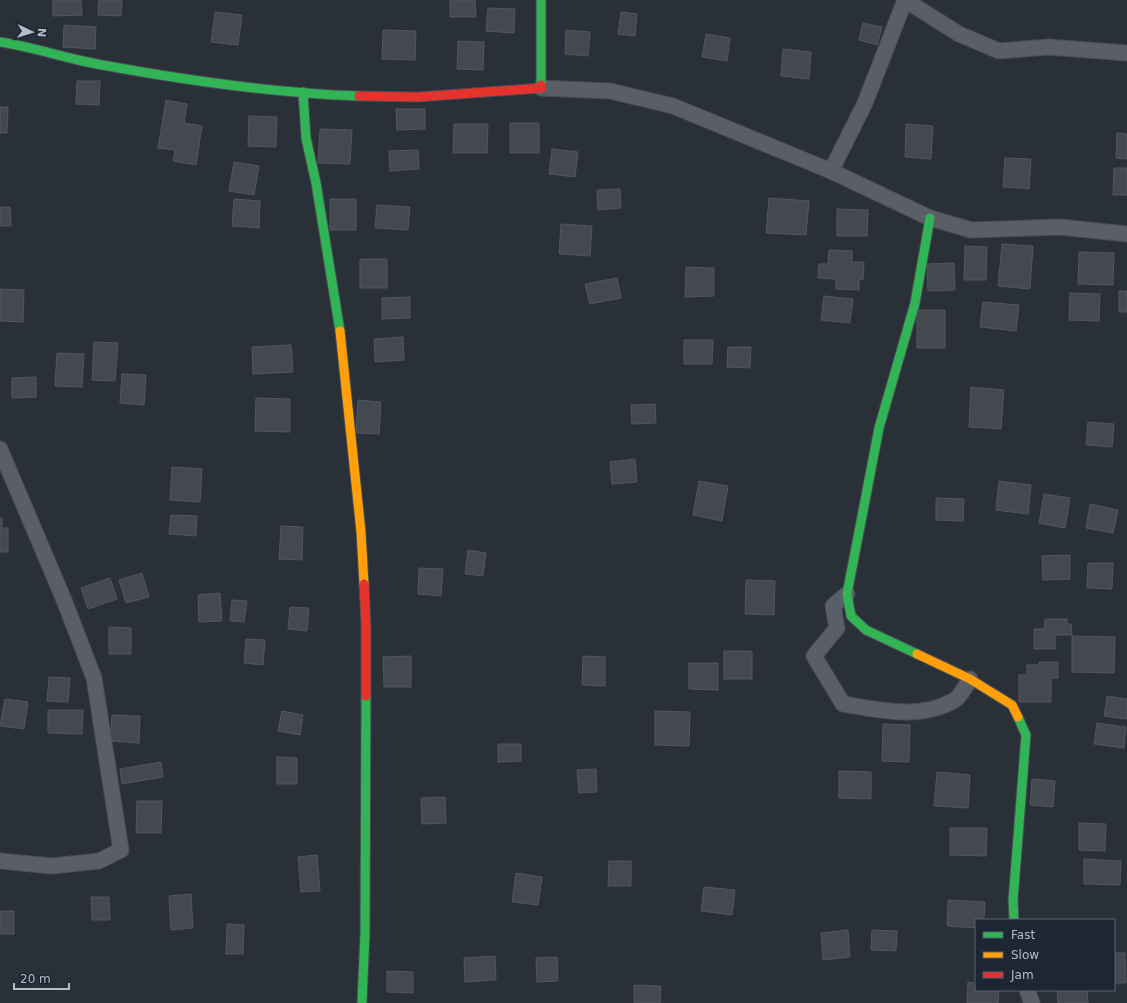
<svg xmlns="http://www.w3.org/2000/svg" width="1127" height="1003" font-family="'DejaVu Sans',sans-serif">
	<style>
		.building { fill: #444950; stroke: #52575f }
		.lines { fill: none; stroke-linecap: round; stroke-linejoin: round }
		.street-casing { stroke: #484c53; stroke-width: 17 }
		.fast-casing { stroke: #484c53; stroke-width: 11 }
		.slow-casing { stroke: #484c53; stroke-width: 11 }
		.jam-casing { stroke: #484c53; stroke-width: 11 }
		.street { stroke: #5a5e66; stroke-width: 15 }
		.fast { stroke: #30b455; stroke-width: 9 }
		.slow { stroke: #ff9f0a; stroke-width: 9 }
		.jam { stroke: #e5322d; stroke-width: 9 }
	</style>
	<rect width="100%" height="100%" fill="#2a3038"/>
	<path class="building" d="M 53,0 L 81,0 L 82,15 L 53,16 Z
		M 99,0 L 122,0 L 121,16 L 98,15 Z
		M 450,0 L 475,0 L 476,17 L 450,17 Z
		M 488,8 L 515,9 L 514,33 L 486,31 Z
		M 215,12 L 242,15 L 238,45 L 211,42 Z
		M 621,12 L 637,14 L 635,36 L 618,34 Z
		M 863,23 L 882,27 L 877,45 L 859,40 Z
		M 64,25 L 96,27 L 95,49 L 63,47 Z
		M 383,30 L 416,31 L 415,60 L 382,59 Z
		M 566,30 L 590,32 L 588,56 L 565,54 Z
		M 706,34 L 730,38 L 727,61 L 702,57 Z
		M 458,41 L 484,42 L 483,70 L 457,69 Z
		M 783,49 L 811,52 L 809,79 L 781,76 Z
		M 77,81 L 100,81 L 99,105 L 76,104 Z
		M 166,100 L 187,104 L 184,123 L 202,126 L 196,165 L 173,161 L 175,150 L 158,148 Z
		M 0,107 L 8,107 L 7,133 L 0,133 Z
		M 396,109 L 425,109 L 425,129 L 397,130 Z
		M 249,116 L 277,117 L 276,147 L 248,146 Z
		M 510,123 L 539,123 L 539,153 L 510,153 Z
		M 454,124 L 488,124 L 487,153 L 453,153 Z
		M 906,124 L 933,126 L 931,159 L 905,157 Z
		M 320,129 L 352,130 L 350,164 L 318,163 Z
		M 1117,133 L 1127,134 L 1127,159 L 1116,158 Z
		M 552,149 L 578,152 L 575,177 L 549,174 Z
		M 418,150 L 419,169 L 390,171 L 389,151 Z
		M 1005,158 L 1031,159 L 1029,189 L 1003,187 Z
		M 234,162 L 259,166 L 254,195 L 229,191 Z
		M 1114,168 L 1127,168 L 1127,195 L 1113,195 Z
		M 620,189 L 621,208 L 598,210 L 597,190 Z
		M 769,198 L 809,201 L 806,235 L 766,233 Z
		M 234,199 L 260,201 L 259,228 L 232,226 Z
		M 330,199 L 356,199 L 356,230 L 330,230 Z
		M 377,205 L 410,207 L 408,230 L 375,228 Z
		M 0,207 L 10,207 L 11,226 L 0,226 Z
		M 837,209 L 868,210 L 867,236 L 837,236 Z
		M 561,224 L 592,226 L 590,256 L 559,254 Z
		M 1002,244 L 1033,246 L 1030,289 L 998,286 Z
		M 965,246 L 987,247 L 986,280 L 964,280 Z
		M 829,250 L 852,251 L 852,262 L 864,262 L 863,280 L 859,279 L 859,290 L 836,289 L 836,279 L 818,278 L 819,264 L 828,264 Z
		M 1079,252 L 1114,253 L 1113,285 L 1078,284 Z
		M 360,259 L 387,259 L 387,288 L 360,288 Z
		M 954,263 L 955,290 L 928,291 L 927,264 Z
		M 686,267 L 714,268 L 714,296 L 685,297 Z
		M 617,278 L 621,298 L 590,304 L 585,284 Z
		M 0,289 L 24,290 L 23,322 L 0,321 Z
		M 1119,291 L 1127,291 L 1127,312 L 1119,312 Z
		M 1070,293 L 1100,294 L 1099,321 L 1069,320 Z
		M 824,296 L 853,299 L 850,323 L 821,320 Z
		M 410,297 L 410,318 L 382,319 L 382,298 Z
		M 983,302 L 1019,305 L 1016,331 L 980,327 Z
		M 917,310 L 945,310 L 945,348 L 917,348 Z
		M 403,337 L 404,360 L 375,362 L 374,339 Z
		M 684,340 L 713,340 L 712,364 L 684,364 Z
		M 94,342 L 118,343 L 115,381 L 92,380 Z
		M 291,345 L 293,372 L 253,374 L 252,347 Z
		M 728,347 L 751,347 L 750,368 L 727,367 Z
		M 57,353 L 84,354 L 82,387 L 55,386 Z
		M 122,374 L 146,375 L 144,405 L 120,403 Z
		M 36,377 L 36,397 L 12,398 L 12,378 Z
		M 971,387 L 1004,390 L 1001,429 L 969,427 Z
		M 256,398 L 290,399 L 290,432 L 255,431 Z
		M 358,400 L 381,402 L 379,434 L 356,433 Z
		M 655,404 L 656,423 L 632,424 L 631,405 Z
		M 1088,422 L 1114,424 L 1112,447 L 1086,445 Z
		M 635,459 L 637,482 L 612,484 L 610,462 Z
		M 172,467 L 202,469 L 200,502 L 170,500 Z
		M 699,481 L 728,486 L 722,521 L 693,515 Z
		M 999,481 L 1031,485 L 1028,514 L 996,510 Z
		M 1044,494 L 1070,498 L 1065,528 L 1039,523 Z
		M 936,498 L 964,499 L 963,521 L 936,520 Z
		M 1090,504 L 1118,510 L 1113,533 L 1086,528 Z
		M 171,515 L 197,516 L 196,536 L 169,534 Z
		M 0,518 L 2,518 L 2,528 L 8,528 L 8,552 L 0,552 Z
		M 281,526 L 303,527 L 302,560 L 279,559 Z
		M 468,550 L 486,553 L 483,576 L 465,574 Z
		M 1070,555 L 1070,579 L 1043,580 L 1042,556 Z
		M 1088,563 L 1113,563 L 1112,589 L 1087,588 Z
		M 419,568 L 443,569 L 441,596 L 418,594 Z
		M 142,573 L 149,597 L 126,603 L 119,580 Z
		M 110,578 L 117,599 L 88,609 L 81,588 Z
		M 746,580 L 775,581 L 774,615 L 745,614 Z
		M 220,593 L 222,621 L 199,622 L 198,595 Z
		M 232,600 L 247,601 L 244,622 L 230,621 Z
		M 290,607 L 309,608 L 307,631 L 288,629 Z
		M 1045,619 L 1067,619 L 1067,624 L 1071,624 L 1072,635 L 1055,635 L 1055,649 L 1034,649 L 1034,629 L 1044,629 Z
		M 109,627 L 131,628 L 131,654 L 109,654 Z
		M 1072,636 L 1115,637 L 1114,673 L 1072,672 Z
		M 246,639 L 265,640 L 263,665 L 244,663 Z
		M 724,651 L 752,651 L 752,679 L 724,679 Z
		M 411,656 L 411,687 L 384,687 L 383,657 Z
		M 583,656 L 605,657 L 605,686 L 582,685 Z
		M 1039,662 L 1058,662 L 1058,678 L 1051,678 L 1051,702 L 1019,702 L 1019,675 L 1027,675 L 1027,665 L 1039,665 Z
		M 689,663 L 718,663 L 718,690 L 689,689 Z
		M 49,677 L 70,678 L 68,702 L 47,701 Z
		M 1107,696 L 1127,699 L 1127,719 L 1104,716 Z
		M 5,699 L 28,702 L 24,729 L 0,726 Z
		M 48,710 L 83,710 L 82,734 L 48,733 Z
		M 282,711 L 303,715 L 300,735 L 278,731 Z
		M 655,711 L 690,712 L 689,746 L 655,745 Z
		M 112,715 L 140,716 L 139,743 L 110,741 Z
		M 1097,723 L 1126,727 L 1124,748 L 1094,744 Z
		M 883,724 L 910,725 L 909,762 L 882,761 Z
		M 498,744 L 521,744 L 521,761 L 498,762 Z
		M 277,757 L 297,758 L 297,784 L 277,784 Z
		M 161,762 L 163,777 L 122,784 L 120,769 Z
		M 596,769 L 597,792 L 579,793 L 577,770 Z
		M 839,771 L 871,772 L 871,799 L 839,798 Z
		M 937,772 L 970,775 L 968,808 L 934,806 Z
		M 1032,779 L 1055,781 L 1053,807 L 1030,805 Z
		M 445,797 L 446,823 L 422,824 L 421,798 Z
		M 137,801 L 162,801 L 161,833 L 136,833 Z
		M 1079,823 L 1106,824 L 1105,851 L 1079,850 Z
		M 950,828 L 987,828 L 986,856 L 950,855 Z
		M 317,855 L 320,891 L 301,892 L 298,857 Z
		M 1084,859 L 1121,861 L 1120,885 L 1084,884 Z
		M 609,861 L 631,861 L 631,886 L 608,886 Z
		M 516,873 L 542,877 L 538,905 L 512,902 Z
		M 704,887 L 735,890 L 732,915 L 701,911 Z
		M 191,894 L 193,928 L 171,930 L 169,896 Z
		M 91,897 L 109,897 L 110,920 L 92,920 Z
		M 948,900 L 985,902 L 984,920 L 976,920 L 976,928 L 947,926 Z
		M 0,911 L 14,911 L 14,934 L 0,934 Z
		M 227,924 L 244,925 L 243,954 L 226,954 Z
		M 848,930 L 850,957 L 823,960 L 821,933 Z
		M 872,930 L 897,931 L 896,951 L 871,950 Z
		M 1114,953 L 1125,953 L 1126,983 L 1114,983 Z
		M 495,956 L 496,980 L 465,982 L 464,958 Z
		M 557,957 L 558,981 L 537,982 L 536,958 Z
		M 387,971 L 413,972 L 413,993 L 387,992 Z
		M 968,982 L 976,983 L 976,990 L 999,990 L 998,1003 L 967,1003 Z
		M 634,985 L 661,986 L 660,1003 L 634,1003 Z
		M 1057,990 L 1087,990 L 1088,1003 L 1058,1003 Z"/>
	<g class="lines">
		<defs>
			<path id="street" d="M 905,0 L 959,34 L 999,51 L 1048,47 L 1127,53
				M 541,88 L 610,91 L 673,106 L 831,171 L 930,218 L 971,230 L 1060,227 L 1127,234
				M 831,171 L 865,103 L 905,0
				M 0,449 L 64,600 L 94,678 L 121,850 L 99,861 L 52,866 L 0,861
				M 847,594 L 833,606 L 837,628 L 814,656 L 843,704 C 879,710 919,720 953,701 C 960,698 966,685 970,679
				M 1027,990 L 1032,1003"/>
			<path id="fast" d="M 541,0 L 541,85
				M 0,42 C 33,47 64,58 97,64 C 183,80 271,93 359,96
				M 303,92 L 306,138 L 316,183 L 340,331
				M 917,654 L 866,630 L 851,616 L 847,594 L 879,428 L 915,303 L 930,218
				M 1014,920 L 1013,901 L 1026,735 L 1018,717
				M 362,1003 L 365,933 L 366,696"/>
			<path id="slow" d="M 340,331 L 361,532 L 364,584
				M 917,654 L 970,679 L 1012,705 L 1018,717"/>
			<path id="jam" d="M 359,96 L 418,97 L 541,88 L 541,85
				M 364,584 L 366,625 L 366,696"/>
		</defs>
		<use href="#street" class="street-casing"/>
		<use href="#fast" class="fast-casing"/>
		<use href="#slow" class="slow-casing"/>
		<use href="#jam" class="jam-casing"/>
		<use href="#street" class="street"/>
		<use href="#fast" class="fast"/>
		<use href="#slow" class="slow"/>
		<use href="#jam" class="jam"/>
	</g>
	<rect x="975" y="919" width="140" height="72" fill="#1d2633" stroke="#59626f"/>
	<rect x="983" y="932" width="20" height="6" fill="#30b455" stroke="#59626f"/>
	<text x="1011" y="939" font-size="12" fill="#b4bcc9">Fast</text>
	<rect x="983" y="952" width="20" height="6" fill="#ff9f0a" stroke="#59626f"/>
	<text x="1011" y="959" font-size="12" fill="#b4bcc9">Slow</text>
	<rect x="983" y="972" width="20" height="6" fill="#e5322d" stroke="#59626f"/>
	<text x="1011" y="979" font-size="12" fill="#b4bcc9">Jam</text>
	<g transform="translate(32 32) rotate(94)" stroke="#1d2633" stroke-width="3" paint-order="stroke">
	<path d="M0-3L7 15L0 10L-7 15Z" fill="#b4bcc9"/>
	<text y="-6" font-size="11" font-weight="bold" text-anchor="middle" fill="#b4bcc9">N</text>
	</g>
	<path d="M14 983v6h55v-6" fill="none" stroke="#b4bcc9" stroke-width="2"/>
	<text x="20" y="983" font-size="12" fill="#b4bcc9" stroke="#1d2633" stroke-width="3" paint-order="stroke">20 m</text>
</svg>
